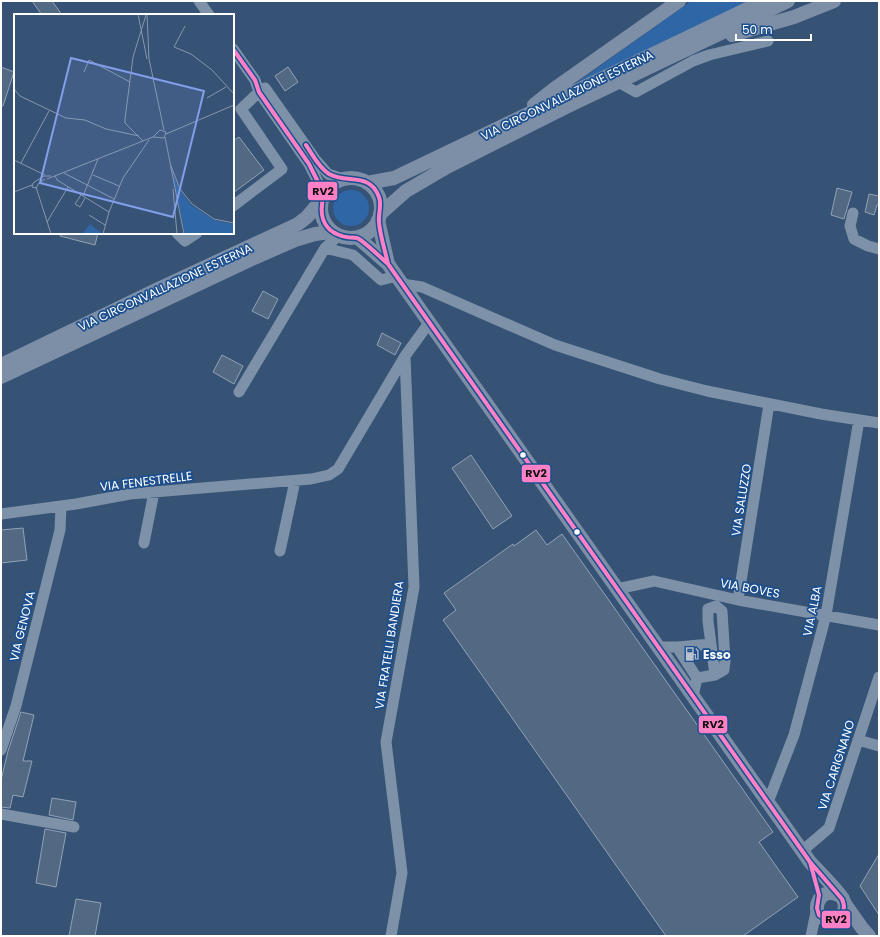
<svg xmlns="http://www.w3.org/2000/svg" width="880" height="937" font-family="Poppins,sans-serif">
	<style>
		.green { fill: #2f66a5 }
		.building { fill: #526984; stroke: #92a2b6 }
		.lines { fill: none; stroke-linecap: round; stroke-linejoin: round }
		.minor { stroke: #7d92a8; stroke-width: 11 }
		.major { stroke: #7d8ea7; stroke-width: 14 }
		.bus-1-casing { stroke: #1b4f8f; stroke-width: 7 }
		.bus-1 { stroke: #ff80c5; stroke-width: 4 }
		.bus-dot { fill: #fff; stroke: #1b4f8f; stroke-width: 1.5 }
		.labels { text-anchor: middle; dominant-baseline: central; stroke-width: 3.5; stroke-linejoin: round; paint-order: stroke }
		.street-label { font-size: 12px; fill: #fff; stroke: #1b4f8f }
		.poi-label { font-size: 12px; font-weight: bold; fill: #fff; stroke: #1b4f8f; text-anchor: start }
		.inset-road { fill: none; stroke: #8697ac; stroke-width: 1 }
		.view { fill: #839eea; fill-opacity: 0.15; stroke: #839eea; stroke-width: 2 }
		.inset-edge { fill: none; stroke: #fff; stroke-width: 2 }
		.line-badge { stroke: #1b4f8f; stroke-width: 1.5 }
		.pale-badge-label { font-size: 11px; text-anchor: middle; font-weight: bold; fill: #111 }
	</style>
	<rect width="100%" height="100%" fill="#365274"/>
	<path class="green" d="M 690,1 L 750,1 L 569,88 L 687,4 Z
		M333 208a18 18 0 1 1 36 0a18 18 0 1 1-36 0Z"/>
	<path class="building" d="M 32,1 L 52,1 L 62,15 L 42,15 Z
		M 1,67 L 14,72 L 3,106 L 1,106 Z
		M 288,67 L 298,82 L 285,91 L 275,76 Z
		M 239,137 L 264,170 L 233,193 L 233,141 Z
		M 837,188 L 852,192 L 844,219 L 831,215 Z
		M 869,194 L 879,196 L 879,205 L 877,205 L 874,215 L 865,212 Z
		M 60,233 L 98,233 L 95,245 L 60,236 Z
		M 263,291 L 278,299 L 268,319 L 252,311 Z
		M 382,333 L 401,343 L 395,355 L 377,345 Z
		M 222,355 L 243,366 L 234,384 L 213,372 Z
		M 471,455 L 512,516 L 493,529 L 452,468 Z
		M 23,528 L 27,560 L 1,563 L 1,530 Z
		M 536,530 L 547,545 L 562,534 L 773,832 L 759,842 L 798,897 L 743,936 L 666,936 L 443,620 L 456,610 L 444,593 L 513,544 L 514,546 Z
		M 21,712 L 34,715 L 23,761 L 32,761 L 23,797 L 13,795 L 10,808 L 1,807 L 1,780 L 8,751 Z
		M 52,798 L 76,802 L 73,820 L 49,815 Z
		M 45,829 L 66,833 L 56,887 L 36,883 Z
		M 879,854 L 879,915 L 860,886 Z
		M 76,899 L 101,903 L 95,936 L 69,936 Z"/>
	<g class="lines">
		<path class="minor" d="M 199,1 L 209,15
			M 233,49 L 255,80 L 259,92 L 309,164 L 324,194
			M 618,82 L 636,92 L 693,61 L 709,55 L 768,41
			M 265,88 L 315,159 L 328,174 L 343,179
			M 233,206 L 282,169 L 241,109 L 259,92
			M 853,213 L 850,226 L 854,239 L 868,246 L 879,249
			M 177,233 L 185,241 L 197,233
			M 325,248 L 353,255 L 381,280 L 397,276
			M 402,284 L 422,287 L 555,345 L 660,379 L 707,391 L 821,414 L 879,423
			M 239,392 L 325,248 L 338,236
			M 1,514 L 76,504 L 130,494 L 311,479 L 329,475 L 338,469 L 405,356 L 429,323
			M 144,543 L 154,492
			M 280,551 L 295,481
			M 617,589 L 654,581 L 738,600 L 879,625
			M 738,600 L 769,404
			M 658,647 L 677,647 L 697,678 L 693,696
			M 677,647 L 711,644
			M 697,678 L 715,675 L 708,621 L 708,609 L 716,606 L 722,611 L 725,661 L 724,670 L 715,675
			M 858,740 L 879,746
			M 1,750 L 16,706 L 60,530 L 61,506
			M 768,802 L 794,735 L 826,615 L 859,420
			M 1,814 L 74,827
			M 802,851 L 829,828 L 879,677
			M 391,936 L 402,873 L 386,742 L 414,587 L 405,356
			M 811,936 L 817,907"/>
		<path class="major" d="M 732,35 L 794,17 L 834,1
			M 534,105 L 554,89 L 679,1
			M321 208a30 30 0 1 1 60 0a30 30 0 1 1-60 0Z
			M 367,183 L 394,178 L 764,1
			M 380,214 L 406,191 L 447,167 L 566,107 L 788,1
			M 378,220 L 388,264
			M 358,238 L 388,264 L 810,862 C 820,873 835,887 843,899 C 847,906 844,917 836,920 C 832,921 828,921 824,919 C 808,910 822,884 840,896
			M 1,365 L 156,290 L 298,224 L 307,217 L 322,199
			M 1,377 L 254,258 L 295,240 L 315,234 L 332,232
			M 845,904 L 862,928 L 869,936"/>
		<defs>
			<path id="bus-1" d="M 233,49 L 255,80 L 259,92 L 309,164 L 324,194 C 319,212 321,230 342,236 C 347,238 353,237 357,238 C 363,240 382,259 388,264 L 810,862
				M 306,145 C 312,154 319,168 329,174 C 347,184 370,172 379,197 C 382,205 378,214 379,222 C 380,236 385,250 388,264
				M 810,862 L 842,899 C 846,907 844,913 838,919 L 827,920 L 819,915 L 817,908 L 819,895 Z"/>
		</defs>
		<use href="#bus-1" class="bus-1-casing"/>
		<use href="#bus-1" class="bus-1"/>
	</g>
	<defs>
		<symbol id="fuel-bare" viewBox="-9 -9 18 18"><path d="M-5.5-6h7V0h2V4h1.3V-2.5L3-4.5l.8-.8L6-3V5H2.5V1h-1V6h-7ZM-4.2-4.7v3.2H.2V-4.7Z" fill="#b9c2ce" stroke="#1b4f8f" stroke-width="2.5" paint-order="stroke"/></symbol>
	</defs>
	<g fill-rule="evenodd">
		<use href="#fuel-bare" x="682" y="644" width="20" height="20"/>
	</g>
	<g class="bus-dot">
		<circle cx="523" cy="455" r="3.5"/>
		<circle cx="577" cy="532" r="3.5"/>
	</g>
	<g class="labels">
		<g class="street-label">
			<text transform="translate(567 95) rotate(-26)">VIA CIRCONVALLAZIONE ESTERNA</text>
			<text transform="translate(165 287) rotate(-25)">VIA CIRCONVALLAZIONE ESTERNA</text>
			<text transform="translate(146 481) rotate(-7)">VIA FENESTRELLE</text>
			<text transform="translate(741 500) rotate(-81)">VIA SALUZZO</text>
			<text transform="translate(750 588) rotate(11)">VIA BOVES</text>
			<text transform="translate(812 611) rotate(-78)">VIA ALBA</text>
			<text transform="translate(22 626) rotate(-76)">VIA GENOVA</text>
			<text transform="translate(389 645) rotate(-81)">VIA FRATELLI BANDIERA</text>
			<text transform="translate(836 765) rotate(-72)">VIA CARIGNANO</text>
		</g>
		<g class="poi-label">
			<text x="703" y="654">Esso</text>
		</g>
	</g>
	<g transform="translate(14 14)">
		<rect width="220" height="220" fill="#365274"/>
		<path d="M 157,155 L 165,175 L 177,191 L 200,206 L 220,210 L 220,220 L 171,220 ZM 76,210 L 87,219 L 86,220 L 68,220 Z" fill="#2f66a5"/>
		<path class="inset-road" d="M 124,0 L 133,45M 133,0 L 135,45 L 150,116M 171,12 L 160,33 L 177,40 L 198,56 L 220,80M 70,58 L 75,46 L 116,68M 0,75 L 6,82 L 52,104 L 71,106 L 92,115 L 125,122M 193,84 L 212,73M 152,120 L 220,91M 151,123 L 170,220M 129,127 L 111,109 L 111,105 L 119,43 L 132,1M 0,146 L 31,161M 7,149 L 35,97M 157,152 L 166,175 L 178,190 L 200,205 L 220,209M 50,159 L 100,185M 79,161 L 105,172M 41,162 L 43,166 L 95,198M 31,165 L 25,169 L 22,174 L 18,173 L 19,169 L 30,162 L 37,162M 33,165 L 139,123 L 146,116 L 152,118 L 150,124 L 139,123M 22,173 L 37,220M 159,175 L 163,220M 0,178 L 18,171M 67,181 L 61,190 L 66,193 L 71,184M 69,182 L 84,145M 75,201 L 91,211M 33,208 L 54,173M 89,220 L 95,198 L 109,164 L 135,126"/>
		<path class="view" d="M 57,44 L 190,77 L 159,203 L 26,169 Z"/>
		<rect width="220" height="220" class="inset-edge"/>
	</g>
	<g class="line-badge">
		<rect x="307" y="181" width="31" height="20" rx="4" fill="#ff80c5"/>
		<rect x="521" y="464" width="30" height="19" rx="4" fill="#ff80c5"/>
		<rect x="698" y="715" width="30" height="19" rx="4" fill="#ff80c5"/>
		<rect x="821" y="910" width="30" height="19" rx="4" fill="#ff80c5"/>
	</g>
	<g class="pale-badge-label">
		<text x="323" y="195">RV2</text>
		<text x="536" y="477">RV2</text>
		<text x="713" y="728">RV2</text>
		<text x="836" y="923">RV2</text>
	</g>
	<rect width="880" height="937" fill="none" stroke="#ffffff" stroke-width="4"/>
	<path d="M736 34v6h75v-6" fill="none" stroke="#ffffff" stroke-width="2"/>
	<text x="742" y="34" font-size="12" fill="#ffffff" stroke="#1b4f8f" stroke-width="3" paint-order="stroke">50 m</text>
</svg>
